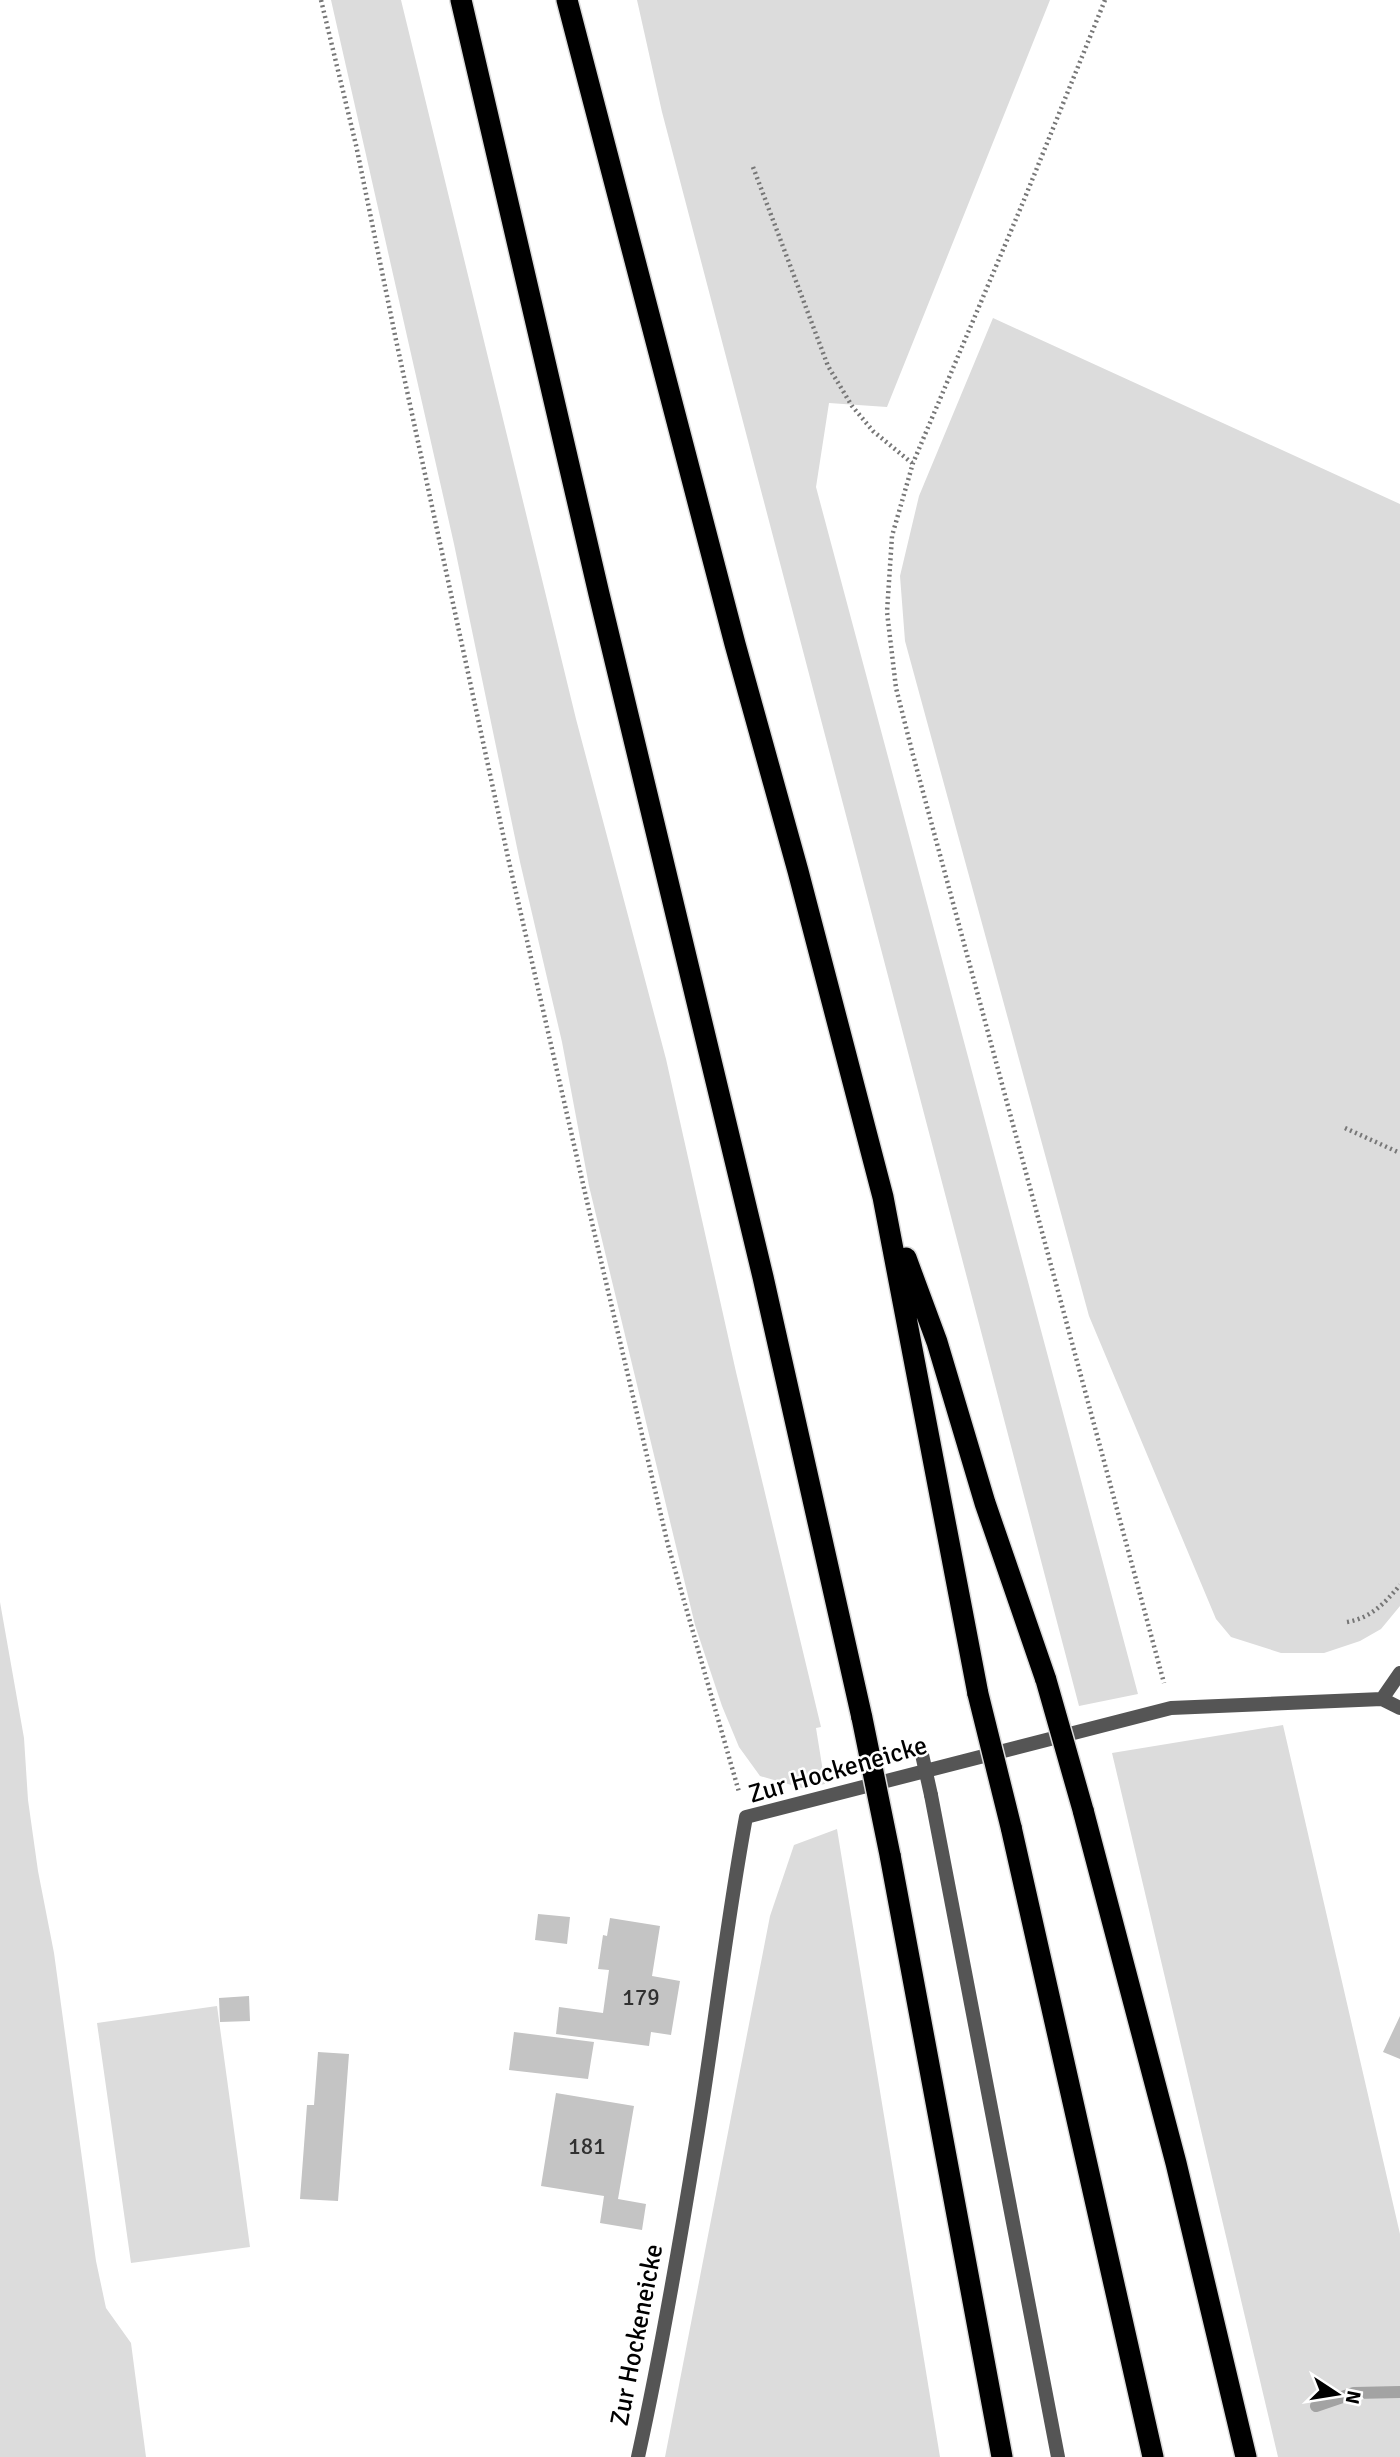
<svg xmlns="http://www.w3.org/2000/svg" width="1400" height="2457" font-family="Signika,sans-serif">
	<style>
		.green { fill: #dcdcdc }
		.lines { fill: none; stroke-linecap: round; stroke-linejoin: round }
		.stream { stroke: #a3a3a3; stroke-width: 12 }
		.building { fill: #c4c4c4 }
		.motorway-casing { stroke: #dbdbdb; stroke-width: 24 }
		.path { stroke: #777; stroke-width: 4.5; stroke-dasharray: 2 3.5; stroke-linecap: butt }
		.service { stroke: #555; stroke-width: 14 }
		.minor { stroke: #555; stroke-width: 14 }
		.motorway { stroke: #000; stroke-width: 21 }
		.motorway-bridge-casing { stroke: #dbdbdb; stroke-width: 24; stroke-linecap: butt }
		.service-bridge { stroke: #555; stroke-width: 14 }
		.motorway-bridge { stroke: #000; stroke-width: 21 }
		.labels { text-anchor: middle; dominant-baseline: central; stroke-width: 5; stroke-linejoin: round; paint-order: stroke }
		.number-label { font-size: 23px; fill: #313131 }
		.street-label { font-size: 26px; fill: #000; stroke: #fff }
	</style>
	<rect width="100%" height="100%" fill="#fff"/>
	<path class="green" d="M 331,0 L 401,0 L 576,719 L 666,1059 L 736,1372 L 821,1727 L 816,1728 L 825,1784 L 802,1788 L 760,1776 L 739,1747 L 722,1706 L 695,1625 L 589,1186 L 562,1042 L 520,862 L 454,544 Z
		M 637,0 L 1050,0 L 887,407 L 829,403 L 816,487 L 1138,1694 L 1079,1706 L 662,112 Z
		M 993,318 L 1400,504 L 1400,1606 L 1381,1629 L 1360,1641 L 1324,1653 L 1281,1653 L 1231,1637 L 1216,1619 L 1089,1316 L 905,641 L 900,576 L 919,496 Z
		M 0,1602 L 24,1738 L 28,1800 L 38,1871 L 54,1953 L 96,2261 L 106,2308 L 131,2343 L 146,2457 L 0,2457 Z
		M 1283,1725 L 1400,2234 L 1400,2457 L 1278,2457 L 1112,1753 Z
		M 837,1829 L 940,2457 L 665,2457 L 770,1916 L 794,1845 Z
		M 217,2006 L 250,2247 L 131,2263 L 97,2023 Z"/>
	<g class="lines">
		<path class="stream" d="M 1316,2406 L 1354,2393 L 1400,2392"/>
	</g>
	<path class="building" d="M 538,1914 L 570,1917 L 567,1944 L 535,1940 Z
		M 610,1918 L 660,1926 L 652,1976 L 680,1981 L 671,2035 L 651,2032 L 649,2046 L 556,2034 L 559,2007 L 603,2013 L 609,1970 L 598,1969 L 603,1935 L 607,1936 Z
		M 249,1996 L 250,2021 L 220,2022 L 219,1998 Z
		M 1400,2016 L 1400,2059 L 1383,2052 Z
		M 514,2032 L 594,2042 L 588,2079 L 509,2070 Z
		M 318,2052 L 349,2054 L 338,2201 L 300,2199 L 307,2105 L 314,2105 Z
		M 556,2093 L 634,2106 L 618,2199 L 646,2204 L 642,2230 L 600,2223 L 604,2196 L 541,2186 Z"/>
	<g class="lines">
		<defs>
			<path id="motorway" d="M 461,0 L 599,594 L 763,1277 L 862,1718
				M 567,0 L 735,644 L 798,871 L 883,1197 L 978,1694
				M 906,1258 L 937,1342 L 985,1503 L 1046,1680
				M 1083,1810 L 1176,2163 L 1246,2457
				M 1011,1827 L 1153,2457
				M 890,1855 L 1002,2457"/>
		</defs>
		<use href="#motorway" class="motorway-casing"/>
		<path class="path" d="M 321,0 L 356,145 L 396,340 L 509,862 L 589,1210 L 668,1545 L 739,1792
			M 1105,0 L 1024,200 L 913,463 L 892,536 L 887,612 L 896,688 L 913,755 L 1164,1683
			M 753,167 L 828,366 L 852,406 L 873,431 L 912,463
			M 1345,1128 L 1400,1153
			M 1347,1622 C 1371,1618 1385,1603 1400,1585"/>
		<path class="service" d="M 931,1795 L 1058,2457"/>
		<path class="minor" d="M 1382,1699 L 1400,1673
			M 638,2457 C 661,2353 679,2248 696,2143 C 714,2034 726,1925 746,1817 L 1171,1708 L 1382,1699 L 1400,1708"/>
		<use href="#motorway" class="motorway"/>
		<defs>
			<path id="motorway-bridge" d="M 1046,1680 L 1083,1810
				M 978,1694 L 1011,1827
				M 862,1718 L 890,1855"/>
		</defs>
		<use href="#motorway-bridge" class="motorway-bridge-casing"/>
		<path class="service-bridge" d="M 921,1750 L 931,1795"/>
		<use href="#motorway-bridge" class="motorway-bridge"/>
	</g>
	<g class="labels">
		<g class="number-label">
			<text x="641" y="1997">179</text>
			<text x="587" y="2146">181</text>
		</g>
		<g class="street-label">
			<text transform="translate(838 1770) rotate(-16)">Zur Hockeneicke</text>
			<text transform="translate(637 2335) rotate(-79)">Zur Hockeneicke</text>
		</g>
	</g>
	<g transform="translate(1337 2394) rotate(102)" stroke="#ffffff" stroke-width="5" paint-order="stroke">
	<path d="M0-5L12 26L0 18L-12 26Z" fill="#000000"/>
	<text y="-10" font-size="19" font-weight="bold" text-anchor="middle" fill="#000000">N</text>
	</g>
</svg>
